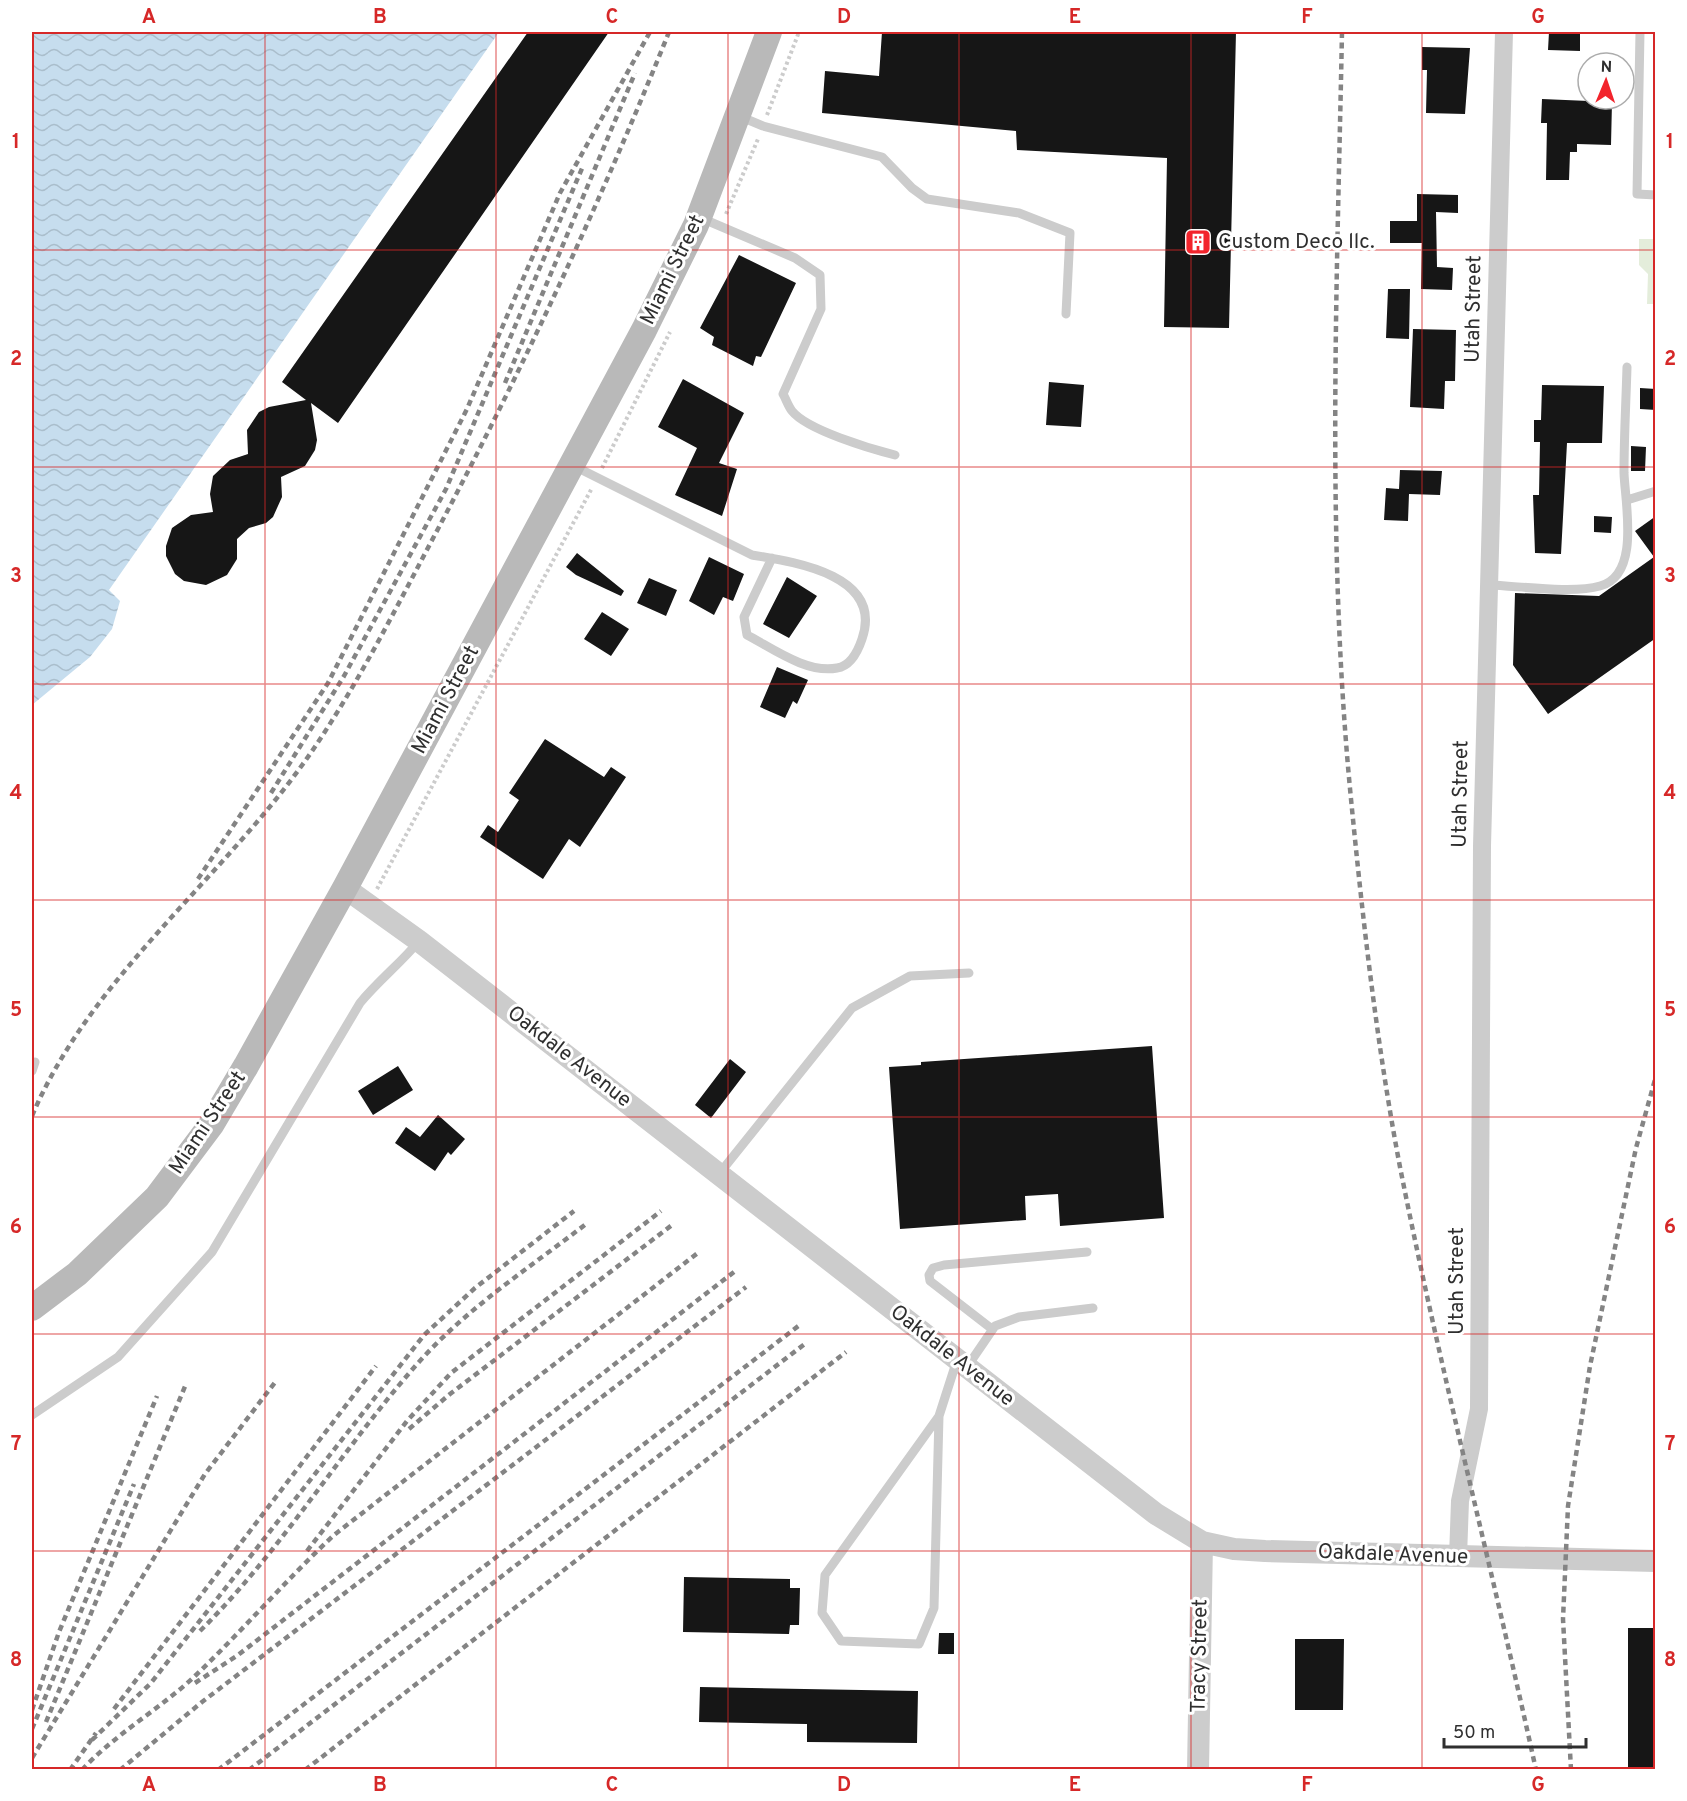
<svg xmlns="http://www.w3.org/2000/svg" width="1687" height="1801" font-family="Overpass,sans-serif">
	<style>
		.green { fill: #e4eddb }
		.water { fill: url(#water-waves) }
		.building { fill: #161616 }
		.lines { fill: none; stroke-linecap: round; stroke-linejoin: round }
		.path { stroke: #ccc; stroke-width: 4; stroke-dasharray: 3 3; stroke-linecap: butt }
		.service { stroke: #ccc; stroke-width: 9 }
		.minor { stroke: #ccc; stroke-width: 18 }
		.tertiary { stroke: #ccc; stroke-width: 22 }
		.secondary { stroke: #b9b9b9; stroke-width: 26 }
		.rail { stroke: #848484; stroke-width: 4.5; stroke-dasharray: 6 4.5; stroke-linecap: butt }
		.grid { fill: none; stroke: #d62828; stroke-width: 1.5; stroke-opacity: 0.55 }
		.labels { text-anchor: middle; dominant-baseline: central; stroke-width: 6; stroke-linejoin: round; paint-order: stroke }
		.poi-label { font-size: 21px; fill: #2f2f2f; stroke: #fff; text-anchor: start }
		.street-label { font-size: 21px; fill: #2f2f2f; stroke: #fff }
		.neatline { fill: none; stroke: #d62828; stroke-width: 2 }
		.grid-label { font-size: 20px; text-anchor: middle; font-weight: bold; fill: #d62828 }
	</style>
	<defs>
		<pattern id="water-waves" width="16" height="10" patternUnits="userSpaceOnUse" patternTransform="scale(1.5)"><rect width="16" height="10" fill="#c6ddee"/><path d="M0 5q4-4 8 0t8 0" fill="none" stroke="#aabecc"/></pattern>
	</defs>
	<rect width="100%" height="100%" fill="#fff"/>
	<path class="green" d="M 1639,239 L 1655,239 L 1655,304 L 1647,304 L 1648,274 L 1639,265 Z"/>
	<path class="water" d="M 32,32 L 499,32 L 109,590 L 120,601 L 112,629 L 90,657 L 32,705 Z"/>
	<path class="building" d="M 528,32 L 609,32 L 338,423 L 311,403 L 317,440 L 315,450 L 305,466 L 281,477 L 282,497 L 273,517 L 266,523 L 249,528 L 237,539 L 237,559 L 227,575 L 206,585 L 184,581 L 175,574 L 166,556 L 166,546 L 172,528 L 191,515 L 213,512 L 210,494 L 213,476 L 230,460 L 248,454 L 247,430 L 259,412 L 269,407 L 306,400 L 282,382 Z
		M 882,32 L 1236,32 L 1229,328 L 1164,327 L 1167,158 L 1017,150 L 1016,131 L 822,113 L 825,71 L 879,76 Z
		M 1549,32 L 1580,32 L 1580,51 L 1548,50 Z
		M 1422,47 L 1470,48 L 1465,114 L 1426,113 L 1427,70 L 1422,70 Z
		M 1542,99 L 1612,102 L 1611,145 L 1577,144 L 1577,152 L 1570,152 L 1569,180 L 1546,180 L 1547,123 L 1541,123 Z
		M 1417,194 L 1458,195 L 1458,213 L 1436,212 L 1437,267 L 1453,268 L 1452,290 L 1421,289 L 1422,243 L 1390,243 L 1390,221 L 1417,221 Z
		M 739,255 L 796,283 L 761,357 L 756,356 L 753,366 L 712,345 L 714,337 L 700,328 Z
		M 1388,289 L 1410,289 L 1409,339 L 1386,338 Z
		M 1413,329 L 1456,330 L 1455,381 L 1445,381 L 1444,409 L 1410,407 Z
		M 683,379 L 744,413 L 719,463 L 737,469 L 722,516 L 675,495 L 697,448 L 658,427 Z
		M 1049,382 L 1084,385 L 1081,427 L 1046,425 Z
		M 1542,385 L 1604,386 L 1602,443 L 1567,443 L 1561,554 L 1535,553 L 1533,495 L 1539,495 L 1540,442 L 1534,442 L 1534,420 L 1541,420 Z
		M 1640,388 L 1656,389 L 1656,410 L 1640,409 Z
		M 1631,446 L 1646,447 L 1645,471 L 1631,471 Z
		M 1400,470 L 1442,471 L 1440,495 L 1409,494 L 1408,521 L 1384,520 L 1386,488 L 1399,489 Z
		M 1594,516 L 1612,517 L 1611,533 L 1594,532 Z
		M 1656,516 L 1656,638 L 1548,714 L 1513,665 L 1515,593 L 1599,596 L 1654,557 L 1635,531 Z
		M 577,553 L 624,591 L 621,596 L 576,575 L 566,567 Z
		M 709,557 L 744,574 L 733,601 L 723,597 L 714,615 L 689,601 Z
		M 787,577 L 817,596 L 789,638 L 763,624 Z
		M 649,578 L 677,590 L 666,616 L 637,603 Z
		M 602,612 L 629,629 L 611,656 L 584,639 Z
		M 777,667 L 808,680 L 797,704 L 793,701 L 785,718 L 760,707 Z
		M 545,739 L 604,777 L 611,767 L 626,777 L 580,847 L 569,839 L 543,879 L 480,837 L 488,825 L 498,832 L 519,800 L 509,793 Z
		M 1152,1046 L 1164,1218 L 1060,1226 L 1058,1194 L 1025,1196 L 1026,1220 L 900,1229 L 889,1067 L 921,1065 L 921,1062 Z
		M 730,1059 L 746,1072 L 711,1118 L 695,1105 Z
		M 398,1066 L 413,1090 L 373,1115 L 358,1091 Z
		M 438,1115 L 465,1139 L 451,1155 L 448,1152 L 435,1171 L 395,1143 L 406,1127 L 420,1137 Z
		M 684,1577 L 790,1579 L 790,1588 L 800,1588 L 799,1625 L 790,1625 L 789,1634 L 683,1632 Z
		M 1628,1628 L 1656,1628 L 1656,1770 L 1628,1770 Z
		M 939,1633 L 954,1633 L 954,1654 L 938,1654 Z
		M 1295,1639 L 1344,1639 L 1343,1710 L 1295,1710 Z
		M 700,1687 L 918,1691 L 917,1743 L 807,1742 L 807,1724 L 699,1722 Z"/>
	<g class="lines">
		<path class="path" d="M 767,115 L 799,32
			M 726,214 L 758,139
			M 602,468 L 670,332
			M 377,889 L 592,488"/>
		<path class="service" d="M 1640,32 L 1637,194 L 1656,195
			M 739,116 L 763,126 L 882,157 L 912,188 L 927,199 L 1019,213 L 1070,233 L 1066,314
			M 701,218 L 795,258 L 820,275 L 821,309 L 783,394 C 786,399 788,406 792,411 C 807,430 871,449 895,455
			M 574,466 L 752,555 C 795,562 884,575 862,639 C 858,651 851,666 837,668 C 807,674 772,648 747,635 L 744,617 L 772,558
			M 1627,500 L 1656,491
			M 1489,585 C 1519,586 1573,594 1600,586 C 1641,575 1625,503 1624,473 C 1624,437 1626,402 1627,367
			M 32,1071 L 35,1062
			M 719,1174 L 852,1008 L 910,976 L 969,973
			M 992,1329 L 930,1281 L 929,1275 L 933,1268 L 944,1265 L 1087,1252
			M 967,1367 L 995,1326 L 1019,1317 L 1093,1308
			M 32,1415 L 118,1357 L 212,1252 L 360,1003 C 379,980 401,963 419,941
			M 939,1416 L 825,1575 L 822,1613 L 841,1641 L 919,1644 L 934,1608 L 939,1416 L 957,1360"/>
		<path class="minor" d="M 1458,1557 L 1460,1501 L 1479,1409 L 1482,846 L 1504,32"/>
		<path class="tertiary" d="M 345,888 L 419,941 L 1156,1514 L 1202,1542 L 1234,1549 L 1265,1551 L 1656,1561
			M 1198,1770 L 1202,1542"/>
		<path class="secondary" d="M 32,1308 L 77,1274 L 157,1197 L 211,1125 L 246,1066 L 345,888 L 644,330 L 696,225 L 769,32"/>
		<path class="rail" d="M 1342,32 C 1337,287 1326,544 1351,799 C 1363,922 1377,1046 1400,1167 C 1440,1369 1492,1568 1536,1770
			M 505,383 L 635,73
			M 271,793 L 344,676 L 446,489 L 583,166
			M 198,879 L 328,683 L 467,409 L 560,193 L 650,32
			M 32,1116 C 91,976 224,878 310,754 C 359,683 398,604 439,527 C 524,366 601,201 669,32
			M 409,1429 L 450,1394 L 672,1225
			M 307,1551 L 407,1421 L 451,1373 L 661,1211
			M 200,1631 C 282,1550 342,1449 418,1363 C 466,1309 529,1268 586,1224
			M 195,1683 L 238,1655 L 734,1272
			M 114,1709 L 376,1366
			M 32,1710 L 59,1632 L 157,1396
			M 46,1722 L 186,1384
			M 32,1729 L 134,1484
			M 92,1740 L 151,1683 L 424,1335 L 475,1288 L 574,1211
			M 32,1758 L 205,1474 L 276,1381
			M 70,1770 L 96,1733
			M 82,1770 C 115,1734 160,1709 195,1676 C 243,1630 286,1580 334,1535 L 699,1252
			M 120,1770 L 202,1702 L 746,1287
			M 218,1770 L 801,1324
			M 249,1770 L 806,1343
			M 305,1770 L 846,1352
			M 1571,1770 L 1563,1619 L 1568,1506 L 1590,1366 L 1636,1148 L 1656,1076"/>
	</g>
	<path class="grid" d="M 265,32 L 265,1770M 496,32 L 496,1770M 728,32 L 728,1770M 959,32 L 959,1770M 1191,32 L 1191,1770M 1422,32 L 1422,1770M 32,250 L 1656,250M 32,467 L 1656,467M 32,684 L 1656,684M 32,900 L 1656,900M 32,1117 L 1656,1117M 32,1334 L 1656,1334M 32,1551 L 1656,1551"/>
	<defs>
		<symbol id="building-square" viewBox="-11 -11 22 22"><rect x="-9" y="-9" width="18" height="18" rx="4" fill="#f2242c" stroke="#fff"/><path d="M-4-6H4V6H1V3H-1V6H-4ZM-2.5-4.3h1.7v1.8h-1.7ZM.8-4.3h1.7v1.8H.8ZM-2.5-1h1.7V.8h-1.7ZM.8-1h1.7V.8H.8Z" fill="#fff"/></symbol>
	</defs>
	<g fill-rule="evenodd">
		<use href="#building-square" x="1183" y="227" width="30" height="30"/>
	</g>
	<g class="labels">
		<g class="poi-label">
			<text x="1218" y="242">Custom Deco llc.</text>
		</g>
		<g class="street-label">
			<text transform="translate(673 270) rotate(-64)">Miami Street</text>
			<text transform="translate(1474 309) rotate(-89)">Utah Street</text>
			<text transform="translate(446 700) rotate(-62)">Miami Street</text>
			<text transform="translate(1461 794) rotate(-89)">Utah Street</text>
			<text transform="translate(569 1057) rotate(38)">Oakdale Avenue</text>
			<text transform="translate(208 1123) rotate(-56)">Miami Street</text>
			<text transform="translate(1457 1281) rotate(-90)">Utah Street</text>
			<text transform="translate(952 1356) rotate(38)">Oakdale Avenue</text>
			<text transform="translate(1393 1555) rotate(2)">Oakdale Avenue</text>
			<text transform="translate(1200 1656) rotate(-89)">Tracy Street</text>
		</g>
	</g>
	<rect width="1687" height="1801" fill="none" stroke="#ffffff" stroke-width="66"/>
	<g transform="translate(1606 81) rotate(2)"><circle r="28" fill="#ffffff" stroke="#acacac" stroke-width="1.5"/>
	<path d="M0-4.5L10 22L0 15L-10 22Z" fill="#f2242c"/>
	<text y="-9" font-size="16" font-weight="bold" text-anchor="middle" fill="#2f2f2f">N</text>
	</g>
	<path d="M1444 1738v9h142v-9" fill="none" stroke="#2f2f2f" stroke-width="3"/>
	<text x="1453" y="1738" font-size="18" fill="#2f2f2f" stroke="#ffffff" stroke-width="4.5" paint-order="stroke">50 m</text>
	<rect x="33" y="33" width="1621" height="1735" class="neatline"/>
	<g class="grid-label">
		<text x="149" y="23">A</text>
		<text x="380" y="23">B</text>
		<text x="612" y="23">C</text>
		<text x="844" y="23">D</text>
		<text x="1075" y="23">E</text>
		<text x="1307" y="23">F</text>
		<text x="1538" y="23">G</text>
		<text x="16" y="148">1</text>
		<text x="1670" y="148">1</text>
		<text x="16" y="365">2</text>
		<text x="1670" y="365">2</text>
		<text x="16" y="582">3</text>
		<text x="1670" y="582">3</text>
		<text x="16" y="799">4</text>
		<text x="1670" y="799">4</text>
		<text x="16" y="1016">5</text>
		<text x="1670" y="1016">5</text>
		<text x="16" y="1233">6</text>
		<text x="1670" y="1233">6</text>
		<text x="16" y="1450">7</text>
		<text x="1670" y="1450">7</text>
		<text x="16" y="1666">8</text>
		<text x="1670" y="1666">8</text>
		<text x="149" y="1791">A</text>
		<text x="380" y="1791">B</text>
		<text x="612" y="1791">C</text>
		<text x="844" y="1791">D</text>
		<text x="1075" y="1791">E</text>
		<text x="1307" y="1791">F</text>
		<text x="1538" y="1791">G</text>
	</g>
</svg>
